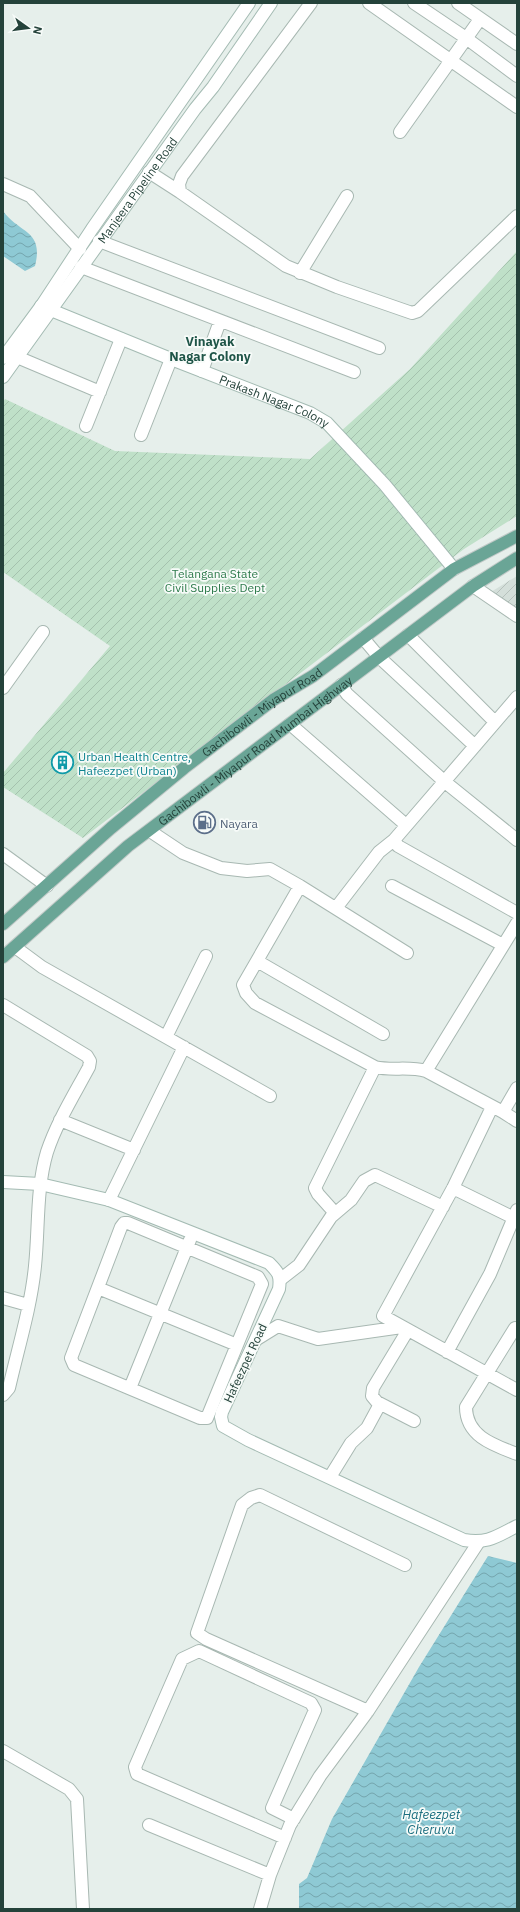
<svg xmlns="http://www.w3.org/2000/svg" width="520" height="1912" font-family="'IBM Plex Sans',sans-serif">
	<style>
		.industrial { fill: url(#industrial-furrows) }
		.garden { fill: url(#garden-furrows) }
		.water { fill: url(#water-waves) }
		.lines { fill: none; stroke-linecap: round; stroke-linejoin: round }
		.street-casing { stroke: #a8b8b2; stroke-width: 14 }
		.secondary-casing { stroke: #a4bbb3; stroke-width: 14 }
		.primary-casing { stroke: #c2cac8; stroke-width: 14 }
		.street { stroke: #fff; stroke-width: 12 }
		.secondary { stroke: #fff; stroke-width: 12 }
		.primary { stroke: #6aa596; stroke-width: 12 }
		.labels { text-anchor: middle; dominant-baseline: central; stroke-width: 3.5; stroke-linejoin: round; paint-order: stroke }
		.street-label { font-size: 12px; fill: #24423a; stroke: #f7fbf9 }
		.park-label { font-size: 12px; fill: #2d7a4b; stroke: #f7fbf9 }
		.culture-label { font-size: 12px; fill: #0d838f; stroke: #f7fbf9; text-anchor: start }
		.service-label { font-size: 12px; fill: #4e5e75; stroke: #f7fbf9; text-anchor: start }
		.neighbourhood-label { font-size: 13px; font-weight: bold; fill: #1f5548; stroke: #f7fbf9 }
		.water-label { font-size: 13px; font-style: italic; fill: #1c6f80; stroke: #f7fbf9 }
	</style>
	<defs>
		<pattern id="industrial-furrows" width="10" height="10" patternUnits="userSpaceOnUse"><rect width="10" height="10" fill="#d4dfda"/><path d="M-1 1l2-2M0 10L10 0M9 11l2-2" fill="none" stroke="#b6c1bc"/></pattern>
		<pattern id="garden-furrows" width="10" height="10" patternUnits="userSpaceOnUse"><rect width="10" height="10" fill="#bfe0c8"/><path d="M-1 1l2-2M0 10L10 0M9 11l2-2" fill="none" stroke="#a4c1ad"/></pattern>
		<pattern id="water-waves" width="16" height="10" patternUnits="userSpaceOnUse"><rect width="16" height="10" fill="#8ec9d4"/><path d="M0 5q4-4 8 0t8 0" fill="none" stroke="#74a5ad"/></pattern>
	</defs>
	<rect width="100%" height="100%" fill="#e6efeb"/>
	<path class="industrial" d="M 517,576 L 517,614 L 486,595 Z"/>
	<path class="garden" d="M 517,251 L 517,516 L 464,549 L 83,838 L 3,787 L 3,773 L 110,646 L 3,572 L 3,402 L 5,399 L 115,451 L 310,459 L 410,369 Z"/>
	<path class="water" d="M 3,211 C 20,234 44,230 35,266 L 25,271 L 3,256 Z
		M 488,1556 L 517,1563 L 517,1909 L 299,1909 L 299,1884 L 307,1878 L 332,1819 L 419,1667 Z"/>
	<g class="lines">
		<defs>
			<path id="street" d="M 311,3 L 182,176 L 179,184 L 180,192 L 286,266 L 337,287 L 412,313 L 418,311 L 517,216
				M 369,3 L 517,107
				M 414,3 L 466,38 L 517,76
				M 458,3 L 517,44
				M 400,132 L 480,19
				M 149,172 L 180,192
				M 3,184 L 30,196 L 80,249
				M 99,241 L 379,348
				M 81,267 L 354,372
				M 300,273 L 347,196
				M 17,357 L 100,392
				M 202,371 L 220,321
				M 86,426 L 121,339
				M 141,435 L 171,359
				M 473,586 L 517,616
				M 408,635 L 495,722
				M 363,638 L 379,657 L 475,746
				M 341,685 L 347,694 L 445,782 L 517,840
				M 3,688 L 43,632
				M 517,697 L 394,840 L 398,846 L 517,913
				M 290,724 L 406,825
				M 150,831 L 183,853 L 221,868 L 247,871 L 270,869 L 300,886 L 407,953
				M 3,854 L 47,886
				M 300,886 L 243,985 L 246,993 L 255,1003 L 375,1067 C 392,1071 409,1066 426,1071 L 503,1112 L 517,1121
				M 392,886 L 503,945
				M 336,908 L 379,852 L 394,840
				M 15,947 L 42,967 L 270,1096
				M 257,961 L 383,1034
				M 3,1005 L 87,1056 L 90,1061 L 89,1067 C 74,1095 57,1122 47,1152 C 36,1189 39,1228 35,1266 C 31,1307 18,1348 9,1388 L 3,1395
				M 166,1037 L 206,956
				M 426,1071 L 517,923
				M 492,1107 L 453,1188 L 383,1316 L 517,1390
				M 503,1112 L 517,1088
				M 60,1120 L 134,1150
				M 453,1188 L 514,1218
				M 109,1200 L 184,1047
				M 335,1213 L 318,1194 L 315,1188 L 375,1067
				M 124,1223 L 128,1223 L 258,1277 L 262,1284 L 207,1418 L 200,1418 L 74,1365 L 71,1358 L 121,1227 Z
				M 281,1279 L 299,1265 L 331,1217 L 351,1200 L 364,1181 L 375,1175 L 443,1207
				M 98,1288 L 237,1345
				M 3,1298 L 28,1305
				M 515,1328 L 466,1407 C 466,1436 493,1445 517,1454
				M 408,1330 L 373,1388 L 372,1396 L 377,1402 L 414,1421
				M 257,1339 L 278,1326 L 318,1339 L 402,1327
				M 447,1352 L 490,1274 L 517,1210
				M 130,1388 L 190,1240
				M 330,1477 L 351,1443 L 367,1428 L 380,1404
				M 368,1711 L 206,1639 L 197,1633 L 242,1505 L 251,1498 L 260,1495 L 405,1565
				M 3,1751 L 69,1789 L 77,1799 L 83,1909
				M 149,1825 L 270,1875 L 290,1825 L 320,1776 L 368,1711 L 478,1543
				M 285,1838 L 137,1774 L 135,1767 L 182,1659 L 199,1651 L 311,1703 L 315,1710 L 272,1808 L 294,1819
				M 260,1909 L 270,1875"/>
			<g id="secondary">
				<path id="s1" d="M 41,306 L 171,359 L 310,413 L 327,423 L 385,485 L 454,569"/>
				<path d="M 3,358 L 42,305 L 92,229 L 249,3"/>
				<path id="s2" d="M 3,377 L 195,109 L 213,87 L 271,3"/>
				<path d="M 3,1182 L 40,1184 L 109,1200 L 269,1263 C 278,1272 281,1275 279,1289 L 222,1412 L 221,1417 L 223,1426 L 248,1440 L 464,1540 C 488,1544 497,1536 517,1526"/>
			</g>
			<g id="primary">
				<path id="s3" d="M 3,924 L 111,828 L 184,768 L 273,700 L 313,676 L 454,569 L 517,536"/>
				<path id="s4" d="M 3,957 L 128,846 L 473,586 L 517,558"/>
			</g>
		</defs>
		<use href="#street" class="street-casing"/>
		<use href="#secondary" class="secondary-casing"/>
		<use href="#primary" class="primary-casing"/>
		<use href="#street" class="street"/>
		<use href="#secondary" class="secondary"/>
		<use href="#primary" class="primary"/>
	</g>
	<defs>
		<symbol id="building-ring" viewBox="-11 -11 22 22"><circle r="9.5" fill="#f7fbf9" stroke="#0f9aa8" stroke-width="1.5"/><path d="M-4-6H4V6H1V3H-1V6H-4ZM-2.5-4.3h1.7v1.8h-1.7ZM.8-4.3h1.7v1.8H.8ZM-2.5-1h1.7V.8h-1.7ZM.8-1h1.7V.8H.8Z" fill="#0f9aa8"/></symbol>
		<symbol id="fuel-ring" viewBox="-11 -11 22 22"><circle r="9.5" fill="#f7fbf9" stroke="#5c6f8a" stroke-width="1.5"/><path d="M-5.5-6h7V0h2V4h1.3V-2.5L3-4.5l.8-.8L6-3V5H2.5V1h-1V6h-7ZM-4.2-4.7v3.2H.2V-4.7Z" fill="#5c6f8a"/></symbol>
	</defs>
	<g fill-rule="evenodd">
		<use href="#building-ring" x="50" y="750" width="25" height="25"/>
		<use href="#fuel-ring" x="192" y="810" width="25" height="25"/>
	</g>
	<g class="labels">
		<g class="street-label">
			<text stroke="none"><textPath href="#s2" startOffset="230">Manjeera Pipeline Road</textPath></text>
			<text stroke="none"><textPath href="#s1" startOffset="252">Prakash Nagar Colony</textPath></text>
			<text stroke="none"><textPath href="#s3" startOffset="335">Gachibowli - Miyapur Road</textPath></text>
			<text stroke="none"><textPath href="#s4" startOffset="326">Gachibowli - Miyapur Road Mumbai Highway</textPath></text>
			<text transform="translate(245 1363) rotate(-65)">Hafeezpet Road</text>
		</g>
		<g class="park-label">
			<text x="215" y="573">Telangana State<tspan x="215" dy="14">Civil Supplies Dept</tspan></text>
		</g>
		<g class="culture-label">
			<text x="78" y="756">Urban Health Centre,<tspan x="78" dy="14">Hafeezpet (Urban)</tspan></text>
		</g>
		<g class="service-label">
			<text x="220" y="823">Nayara</text>
		</g>
		<g class="neighbourhood-label">
			<text x="210" y="341">Vinayak<tspan x="210" dy="15">Nagar Colony</tspan></text>
		</g>
		<g class="water-label">
			<text x="431" y="1814">Hafeezpet<tspan x="431" dy="15">Cheruvu</tspan></text>
		</g>
	</g>
	<rect width="520" height="1912" fill="none" stroke="#24423a" stroke-width="8"/>
	<g transform="translate(28 28) rotate(104)" stroke="#f7fbf9" stroke-width="3" paint-order="stroke">
	<path d="M0-3L7 15L0 10L-7 15Z" fill="#24423a"/>
	<text y="-6" font-size="11" font-weight="bold" text-anchor="middle" fill="#24423a">N</text>
	</g>
</svg>
